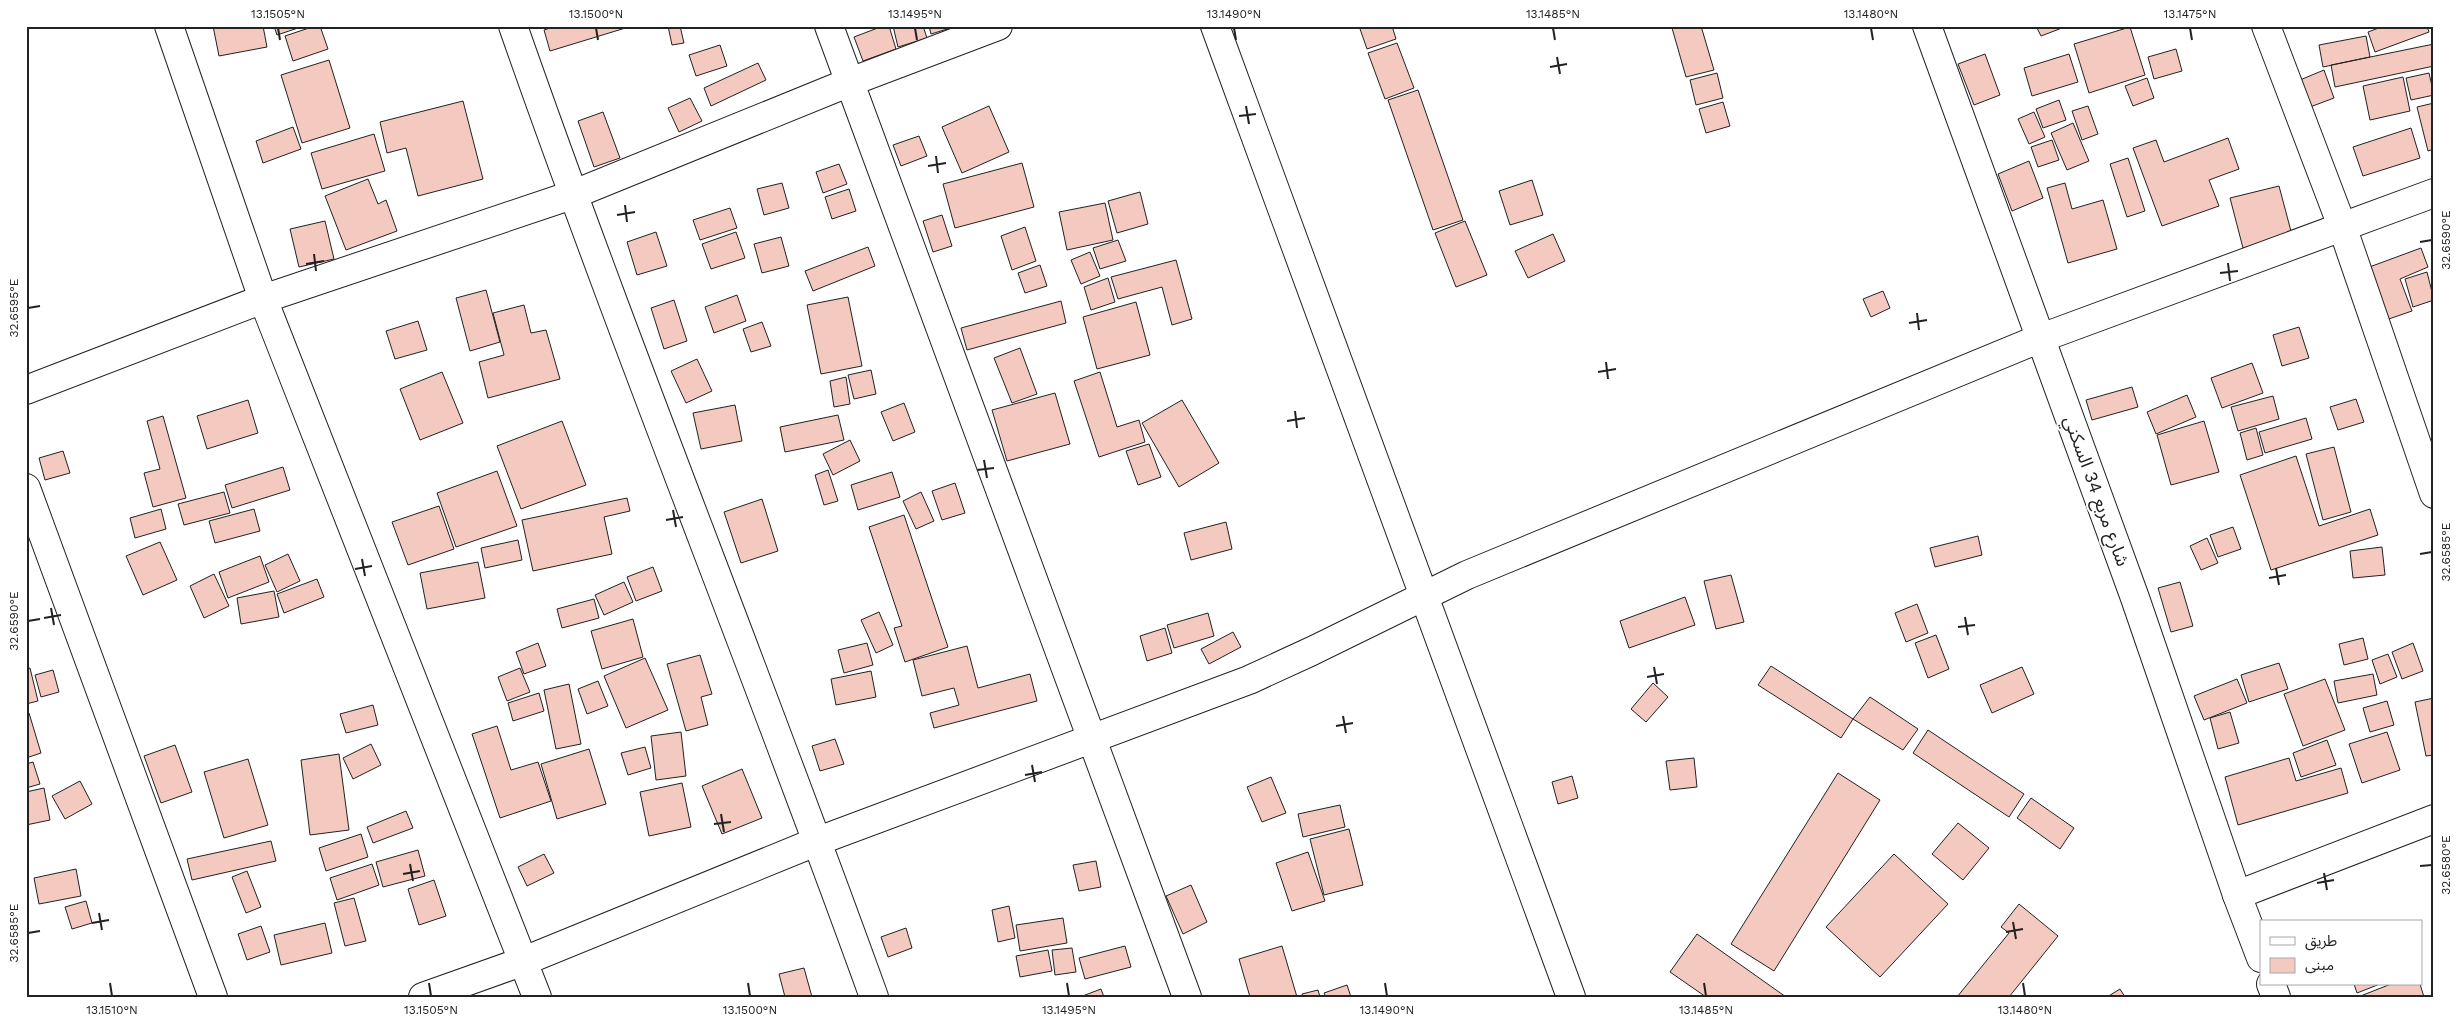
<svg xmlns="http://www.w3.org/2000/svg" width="2460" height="1023" font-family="'Work Sans','Noto Sans Arabic',sans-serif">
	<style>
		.building { fill: #f3c9c0; stroke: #222 }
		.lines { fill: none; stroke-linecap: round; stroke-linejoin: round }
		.street-casing { stroke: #222; stroke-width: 30 }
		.secondary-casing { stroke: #222; stroke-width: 30 }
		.street { stroke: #fff; stroke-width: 28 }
		.secondary { stroke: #fff; stroke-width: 28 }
		.ticks { fill: none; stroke: #222; stroke-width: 2 }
		.labels { text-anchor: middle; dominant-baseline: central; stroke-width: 4; stroke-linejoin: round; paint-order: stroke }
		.street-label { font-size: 18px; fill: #222; stroke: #fff }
		.neatline { fill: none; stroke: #222; stroke-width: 2 }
		.ticks-label { font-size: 12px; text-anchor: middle; fill: #222 }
	</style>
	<rect width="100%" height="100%" fill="#fff"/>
	<path class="building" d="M 213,26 L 263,26 L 267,47 L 219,56 Z
		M 274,26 L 304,26 L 277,35 Z
		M 315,26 L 320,26 L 328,49 L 293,61 L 285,36 Z
		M 556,26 L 632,26 L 550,51 L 544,30 Z
		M 668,26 L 680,26 L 684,43 L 672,45 Z
		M 883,26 L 889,26 L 896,49 L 863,61 L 854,37 Z
		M 893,26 L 923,26 L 927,38 L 898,47 Z
		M 929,26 L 954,26 L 954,27 L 931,34 Z
		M 1359,26 L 1392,26 L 1396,39 L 1367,49 Z
		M 1677,26 L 1701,26 L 1714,70 L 1686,77 L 1672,28 Z
		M 2036,26 L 2061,26 L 2062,28 L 2041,36 Z
		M 2384,26 L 2427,26 L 2429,32 L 2375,52 L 2368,32 Z
		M 2130,27 L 2145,75 L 2089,93 L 2074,44 Z
		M 2366,36 L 2370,57 L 2323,67 L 2319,45 Z
		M 1397,43 L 1414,88 L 1385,99 L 1368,53 Z
		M 2434,44 L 2434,66 L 2335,87 L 2331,65 Z
		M 720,45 L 727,66 L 696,76 L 689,55 Z
		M 2176,49 L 2182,71 L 2154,79 L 2148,57 Z
		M 1985,54 L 2000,95 L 1974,105 L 1958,64 Z
		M 2069,54 L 2078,82 L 2032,96 L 2024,68 Z
		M 329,60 L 350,128 L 302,143 L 281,75 Z
		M 758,63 L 766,80 L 711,106 L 704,88 Z
		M 2324,70 L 2334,98 L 2310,107 L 2300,80 Z
		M 1717,73 L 1723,98 L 1696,105 L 1690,80 Z
		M 2429,73 L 2434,95 L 2411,100 L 2406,78 Z
		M 2403,77 L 2410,111 L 2370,120 L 2363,86 Z
		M 2147,78 L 2154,98 L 2133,106 L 2125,86 Z
		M 1418,90 L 1463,220 L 1433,230 L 1388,100 Z
		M 690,98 L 702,121 L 679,132 L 668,108 Z
		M 2059,100 L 2066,120 L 2043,128 L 2036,109 Z
		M 463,101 L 483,179 L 418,196 L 406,148 L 387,153 L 380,122 Z
		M 1723,102 L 1730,126 L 1706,133 L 1699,109 Z
		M 2434,103 L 2434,149 L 2428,151 L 2417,107 Z
		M 989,106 L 1009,152 L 962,173 L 942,127 Z
		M 2088,106 L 2098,134 L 2082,140 L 2072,111 Z
		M 603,112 L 620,158 L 594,167 L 578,121 Z
		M 2034,112 L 2045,137 L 2029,144 L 2018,119 Z
		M 2073,123 L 2089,161 L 2067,170 L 2051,133 Z
		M 293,127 L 301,149 L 263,163 L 256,141 Z
		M 2411,128 L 2420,158 L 2363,176 L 2353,147 Z
		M 374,134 L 385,171 L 322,189 L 311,153 Z
		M 919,136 L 927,156 L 901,166 L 893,145 Z
		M 2228,138 L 2239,169 L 2209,180 L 2219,206 L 2162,226 L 2133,148 L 2156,140 L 2164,162 Z
		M 2052,140 L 2059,160 L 2038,167 L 2031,147 Z
		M 2128,158 L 2145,211 L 2127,217 L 2110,164 Z
		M 2029,161 L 2043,198 L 2012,211 L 1998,174 Z
		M 1022,163 L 1034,207 L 955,228 L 943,184 Z
		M 839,164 L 847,184 L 823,193 L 816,172 Z
		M 368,179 L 378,204 L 386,200 L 397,231 L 346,250 L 325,196 Z
		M 1532,180 L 1543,215 L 1510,225 L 1499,191 Z
		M 782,183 L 789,208 L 764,215 L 757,189 Z
		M 2065,183 L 2072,209 L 2103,200 L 2117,249 L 2068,263 L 2047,188 Z
		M 2279,186 L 2292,235 L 2243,248 L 2230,198 Z
		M 849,189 L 856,211 L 832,219 L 825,197 Z
		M 1140,192 L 1148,224 L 1117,233 L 1108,201 Z
		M 1105,203 L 1113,240 L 1067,250 L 1059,212 Z
		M 730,208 L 737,228 L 700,240 L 693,220 Z
		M 942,215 L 952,246 L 933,252 L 923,221 Z
		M 325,221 L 334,259 L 299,267 L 290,229 Z
		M 1465,221 L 1487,275 L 1456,287 L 1435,233 Z
		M 1025,227 L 1036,261 L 1012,270 L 1001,236 Z
		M 656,232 L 667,266 L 637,275 L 627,242 Z
		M 736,232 L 745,258 L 711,269 L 702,244 Z
		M 1553,234 L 1565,261 L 1528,278 L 1515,251 Z
		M 781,237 L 789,266 L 762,273 L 754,244 Z
		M 1118,240 L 1126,261 L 1100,269 L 1093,248 Z
		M 868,247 L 875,266 L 813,291 L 805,271 Z
		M 2421,248 L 2428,267 L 2400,279 L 2412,311 L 2383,321 L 2364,269 Z
		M 1090,252 L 1100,276 L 1081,284 L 1071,260 Z
		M 1176,260 L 1192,319 L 1172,325 L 1162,287 L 1118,299 L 1111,277 Z
		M 1040,265 L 1047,286 L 1025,293 L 1018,273 Z
		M 2427,272 L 2434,300 L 2413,307 L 2405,279 Z
		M 1108,278 L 1115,302 L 1091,310 L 1084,287 Z
		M 486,290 L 500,342 L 470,351 L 456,298 Z
		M 1883,291 L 1890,308 L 1871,317 L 1863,299 Z
		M 737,295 L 746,321 L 714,333 L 705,307 Z
		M 848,297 L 862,366 L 821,374 L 807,305 Z
		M 674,300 L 687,341 L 664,349 L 651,308 Z
		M 1061,301 L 1066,323 L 967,350 L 961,328 Z
		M 1136,302 L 1150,355 L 1097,369 L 1083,317 Z
		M 524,305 L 531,333 L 546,330 L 560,379 L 488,398 L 479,362 L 504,355 L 493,313 Z
		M 418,321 L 427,350 L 395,359 L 386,331 Z
		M 762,322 L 771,346 L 751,352 L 743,329 Z
		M 2299,327 L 2309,358 L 2282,366 L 2273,335 Z
		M 1020,348 L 1037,394 L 1012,403 L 994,358 Z
		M 697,359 L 712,391 L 686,403 L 671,371 Z
		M 2252,363 L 2263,393 L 2222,408 L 2211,378 Z
		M 871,370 L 876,394 L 854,399 L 848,375 Z
		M 442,372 L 463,423 L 420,440 L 400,389 Z
		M 1100,372 L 1117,427 L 1139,420 L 1145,442 L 1099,457 L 1074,381 Z
		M 846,377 L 850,404 L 834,407 L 830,381 Z
		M 2132,387 L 2138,407 L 2092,420 L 2086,400 Z
		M 1055,393 L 1070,444 L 1007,461 L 992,410 Z
		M 2187,395 L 2196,417 L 2156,434 L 2147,412 Z
		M 2273,396 L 2279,419 L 2238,431 L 2231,407 Z
		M 2356,399 L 2364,422 L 2338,430 L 2330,407 Z
		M 248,400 L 258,433 L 207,449 L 197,416 Z
		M 1182,400 L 1219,463 L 1179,487 L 1142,423 Z
		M 904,403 L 915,432 L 893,441 L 881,412 Z
		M 735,405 L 742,441 L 701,449 L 693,413 Z
		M 838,415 L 844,440 L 785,452 L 780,427 Z
		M 163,416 L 186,498 L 153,507 L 144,473 L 160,469 L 147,421 Z
		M 2306,418 L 2312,439 L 2265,453 L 2259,432 Z
		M 562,421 L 586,485 L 521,509 L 497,446 Z
		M 2204,421 L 2219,472 L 2171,485 L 2157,435 Z
		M 2256,428 L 2263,455 L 2247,460 L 2240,433 Z
		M 850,440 L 860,461 L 833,475 L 823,454 Z
		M 1149,444 L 1161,477 L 1138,485 L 1126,451 Z
		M 2334,447 L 2351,512 L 2323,520 L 2306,454 Z
		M 63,451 L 70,473 L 45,480 L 39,458 Z
		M 2296,456 L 2319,526 L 2370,509 L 2378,535 L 2271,570 L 2240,475 Z
		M 283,467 L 290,490 L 232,508 L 225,485 Z
		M 828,470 L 838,501 L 824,505 L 815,475 Z
		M 497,471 L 517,526 L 456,547 L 437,493 Z
		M 892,472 L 900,497 L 858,510 L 851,485 Z
		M 955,483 L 965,513 L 942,520 L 932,491 Z
		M 224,492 L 230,513 L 184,525 L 178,504 Z
		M 921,492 L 934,521 L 916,529 L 903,501 Z
		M 627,498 L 630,511 L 604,517 L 612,554 L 533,571 L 522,520 Z
		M 762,499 L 778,551 L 741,563 L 724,512 Z
		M 439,506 L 454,549 L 408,565 L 392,522 Z
		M 161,509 L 166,529 L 135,538 L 130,518 Z
		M 254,509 L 260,531 L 215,543 L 209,521 Z
		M 904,515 L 948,647 L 905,662 L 894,628 L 902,626 L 869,527 Z
		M 1226,522 L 1232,549 L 1191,560 L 1184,533 Z
		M 2233,527 L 2241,549 L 2218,557 L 2210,535 Z
		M 1978,536 L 1982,555 L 1935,567 L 1930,548 Z
		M 2207,538 L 2218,563 L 2201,570 L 2190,546 Z
		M 518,540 L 522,560 L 485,568 L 481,548 Z
		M 160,542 L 177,580 L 143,595 L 126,556 Z
		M 2382,547 L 2385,575 L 2353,578 L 2350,551 Z
		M 288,554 L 300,581 L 277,592 L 265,565 Z
		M 260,556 L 269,582 L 228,598 L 219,572 Z
		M 478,562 L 485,598 L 427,609 L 420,573 Z
		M 653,567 L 662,591 L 636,601 L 627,577 Z
		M 214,574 L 229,606 L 204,618 L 190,586 Z
		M 1731,575 L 1744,622 L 1716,629 L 1704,581 Z
		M 317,579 L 324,597 L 284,613 L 277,594 Z
		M 624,582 L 633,602 L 604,615 L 595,595 Z
		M 2180,582 L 2193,626 L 2171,632 L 2158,588 Z
		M 274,591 L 279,617 L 241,624 L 237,598 Z
		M 1685,597 L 1695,625 L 1629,648 L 1620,621 Z
		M 594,599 L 599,618 L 562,628 L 557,609 Z
		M 1917,604 L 1928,633 L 1906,642 L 1895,613 Z
		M 879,612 L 893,645 L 876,653 L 861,620 Z
		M 1208,613 L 1214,636 L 1174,648 L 1167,625 Z
		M 633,619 L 643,657 L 602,669 L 591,631 Z
		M 1165,628 L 1172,653 L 1147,661 L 1140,636 Z
		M 1233,632 L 1241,647 L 1209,664 L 1201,649 Z
		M 1936,635 L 1949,669 L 1928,678 L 1915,643 Z
		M 2363,638 L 2368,659 L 2344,665 L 2339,644 Z
		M 538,643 L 546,666 L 524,674 L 516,652 Z
		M 867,643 L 873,665 L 844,673 L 838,650 Z
		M 2413,643 L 2423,671 L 2402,679 L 2392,652 Z
		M 967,646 L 978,688 L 1030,674 L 1037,701 L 934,728 L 930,713 L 959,705 L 954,688 L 922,696 L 913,660 Z
		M 2388,654 L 2397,677 L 2380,684 L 2372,660 Z
		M 700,655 L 712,694 L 701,697 L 708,725 L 686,731 L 667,664 Z
		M 645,658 L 668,710 L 626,728 L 604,676 Z
		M 2279,663 L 2288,689 L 2249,702 L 2241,675 Z
		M 1771,666 L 1853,719 L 1841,738 L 1758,685 Z
		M 2022,667 L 2034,694 L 1992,713 L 1980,685 Z
		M 30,668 L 38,701 L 26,704 L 26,669 Z
		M 520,668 L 530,692 L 507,701 L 498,677 Z
		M 53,670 L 59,692 L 41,697 L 35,675 Z
		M 871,671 L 876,697 L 836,705 L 831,679 Z
		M 2373,674 L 2377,695 L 2338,703 L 2334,681 Z
		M 2237,679 L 2247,703 L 2204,720 L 2194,696 Z
		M 2325,679 L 2345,730 L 2303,746 L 2284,694 Z
		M 598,681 L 608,706 L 587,714 L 578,689 Z
		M 1653,683 L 1668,697 L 1646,722 L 1631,709 Z
		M 569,684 L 581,744 L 556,749 L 544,690 Z
		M 539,693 L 544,711 L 513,721 L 508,703 Z
		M 1870,697 L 1918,729 L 1903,750 L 1853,719 Z
		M 2434,698 L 2434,755 L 2426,756 L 2415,702 Z
		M 2387,701 L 2394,725 L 2370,732 L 2363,708 Z
		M 373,705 L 378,725 L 346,733 L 340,714 Z
		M 2230,712 L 2239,743 L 2218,749 L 2210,718 Z
		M 29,713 L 41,753 L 26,758 L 26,714 Z
		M 497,726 L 511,770 L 538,762 L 551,801 L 500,818 L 472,734 Z
		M 1928,730 L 2024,794 L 2009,817 L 1913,753 Z
		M 681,732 L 686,776 L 656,780 L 651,736 Z
		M 2387,732 L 2400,770 L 2362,783 L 2349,744 Z
		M 835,739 L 844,764 L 820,771 L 812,746 Z
		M 2327,740 L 2336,765 L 2301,777 L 2293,753 Z
		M 371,744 L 381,765 L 353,779 L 343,758 Z
		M 175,745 L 192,792 L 161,803 L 144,756 Z
		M 645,747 L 651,768 L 628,775 L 621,753 Z
		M 589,749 L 606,804 L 557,819 L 541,764 Z
		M 339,754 L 349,830 L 310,835 L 301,760 Z
		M 1694,758 L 1697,787 L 1670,790 L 1666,761 Z
		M 2289,758 L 2296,781 L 2341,768 L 2348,793 L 2238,825 L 2225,777 Z
		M 248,759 L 268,825 L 224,838 L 204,772 Z
		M 33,762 L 40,784 L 26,788 L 26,764 Z
		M 742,769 L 762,818 L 722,834 L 702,786 Z
		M 1838,773 L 1880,800 L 1774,971 L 1731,944 Z
		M 1572,776 L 1578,798 L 1558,804 L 1552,782 Z
		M 1271,777 L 1286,813 L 1262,822 L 1247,787 Z
		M 80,781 L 92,804 L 65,819 L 52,796 Z
		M 682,783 L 691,827 L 649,836 L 640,792 Z
		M 44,788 L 50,820 L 26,825 L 26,792 Z
		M 2031,798 L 2074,828 L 2060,849 L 2017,818 Z
		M 1340,805 L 1345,827 L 1303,837 L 1298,814 Z
		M 406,811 L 413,828 L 373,843 L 367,827 Z
		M 1958,823 L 1989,848 L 1963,880 L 1932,854 Z
		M 1349,829 L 1363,885 L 1324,895 L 1310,839 Z
		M 361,834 L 368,857 L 326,871 L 319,848 Z
		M 271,841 L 276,861 L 192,880 L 187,859 Z
		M 418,850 L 425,876 L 383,887 L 376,862 Z
		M 1308,852 L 1325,901 L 1292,911 L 1276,863 Z
		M 544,854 L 554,873 L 527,886 L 518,867 Z
		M 1894,854 L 1948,904 L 1880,977 L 1826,927 Z
		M 1096,861 L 1101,887 L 1079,891 L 1073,865 Z
		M 372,864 L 379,885 L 337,900 L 330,878 Z
		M 76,869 L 81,896 L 39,904 L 34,878 Z
		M 247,871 L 261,907 L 246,913 L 232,877 Z
		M 434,880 L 446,916 L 419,925 L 408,889 Z
		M 1191,885 L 1207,922 L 1183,934 L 1166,896 Z
		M 354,898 L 366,941 L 345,946 L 334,903 Z
		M 86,901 L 92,923 L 72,929 L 65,907 Z
		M 2019,904 L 2058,936 L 2009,997 L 1957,997 L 2009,933 L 2001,927 Z
		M 1009,906 L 1015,938 L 998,942 L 992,910 Z
		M 1063,918 L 1067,943 L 1020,951 L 1016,925 Z
		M 325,923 L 332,953 L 281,965 L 274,935 Z
		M 261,926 L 270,952 L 247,960 L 238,934 Z
		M 906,928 L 912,948 L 888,957 L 881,937 Z
		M 1697,934 L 1786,997 L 1706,997 L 1670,972 Z
		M 1125,946 L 1131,967 L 1085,979 L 1079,958 Z
		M 1282,946 L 1297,997 L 1250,997 L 1239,959 Z
		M 1072,948 L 1076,972 L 1055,975 L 1052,950 Z
		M 1048,950 L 1052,971 L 1020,977 L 1016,956 Z
		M 804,968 L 812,997 L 785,997 L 779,974 Z
		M 2354,984 L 2380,984 L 2357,993 Z
		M 2391,984 L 2420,984 L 2424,997 L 2358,997 Z
		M 1347,985 L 1351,997 L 1326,997 L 1324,993 Z
		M 1101,989 L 1104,997 L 1080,997 Z
		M 2120,989 L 2125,997 L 2107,997 Z
		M 1318,990 L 1320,997 L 1303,997 L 1302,994 Z"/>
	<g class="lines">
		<defs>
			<path id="street" d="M 169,26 L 263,299 L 537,997
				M 513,26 C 627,352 757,672 874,997
				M 829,26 L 1187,997
				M 1215,26 L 1571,997
				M 2266,26 L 2342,226 L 2434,494
				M 26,390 L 263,299 L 572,195 L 850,82 L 998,26
				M 26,488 L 213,997
				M 2237,895 L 2434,819
				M 423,997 L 524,961 L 818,841 L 1249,680 L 1312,651 L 1467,575 L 2041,338 L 2434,193"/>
			<path id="secondary" d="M 1927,26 L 2135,598 L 2237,895 L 2261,958
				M 2271,984 L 2276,997"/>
		</defs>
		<use href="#street" class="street-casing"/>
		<use href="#secondary" class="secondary-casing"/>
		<use href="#street" class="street"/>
		<use href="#secondary" class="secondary"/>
	</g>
	<path class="ticks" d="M 278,28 L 280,40M 596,28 L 598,40M 915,28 L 917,40M 1234,28 L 1236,40M 1553,28 L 1555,40M 1871,28 L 1873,40M 2190,28 L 2192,40M 1557,57 L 1560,74M 1550,67 L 1567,64M 1246,106 L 1249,124M 1239,116 L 1256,114M 936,156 L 938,173M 928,166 L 946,163M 625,205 L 627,222M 617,215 L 635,212M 2420,242 L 2432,240M 314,254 L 316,271M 2228,263 L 2230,281M 306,264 L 324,261M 2220,273 L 2238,271M 28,308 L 40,306M 1917,313 L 1919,330M 1909,323 L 1927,320M 1606,362 L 1608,379M 1598,372 L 1616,369M 1295,411 L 1297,428M 1287,421 L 1305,418M 984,460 L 987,478M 977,470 L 994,468M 673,510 L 676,527M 666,520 L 683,517M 2420,554 L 2432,552M 362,559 L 365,576M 2276,568 L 2279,585M 355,569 L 372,566M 2269,578 L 2286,575M 51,608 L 54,625M 1965,617 L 1968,635M 44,618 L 61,615M 28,621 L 40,619M 1958,627 L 1975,625M 1654,667 L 1657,684M 1647,677 L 1664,674M 1343,716 L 1346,733M 1336,726 L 1353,723M 1032,765 L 1035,782M 1025,775 L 1042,772M 721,814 L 724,832M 714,824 L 731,822M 410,864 L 413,881M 2420,866 L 2432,865M 2324,873 L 2327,890M 403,874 L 420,871M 2317,883 L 2334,880M 99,913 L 102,930M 2013,922 L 2016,939M 92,923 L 109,920M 2006,932 L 2023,929M 28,933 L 40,931M 110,983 L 112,996M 429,983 L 431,996M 748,983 L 750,996M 1067,983 L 1069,996M 1385,983 L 1387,996M 1704,983 L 1706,996M 2023,983 L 2025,996"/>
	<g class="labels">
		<g class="street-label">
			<text transform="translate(2097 491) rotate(70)">شارع مربع 34 السكني</text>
		</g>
	</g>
	<rect width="2460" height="1023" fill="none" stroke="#ffffff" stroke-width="55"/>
	<rect x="2260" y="920" width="162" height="65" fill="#ffffff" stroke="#a7a7a7"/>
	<rect x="2270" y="937" width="25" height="8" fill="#ffffff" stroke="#a7a7a7"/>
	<text x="2305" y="946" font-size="15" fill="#222222">طريق</text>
	<rect x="2270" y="958" width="25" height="15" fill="#f3c9c0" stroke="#a7a7a7"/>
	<text x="2305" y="970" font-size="15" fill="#222222">مبنى</text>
	<rect x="28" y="28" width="2404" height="968" class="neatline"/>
	<g class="ticks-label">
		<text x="278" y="18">13.1505°N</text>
		<text x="596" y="18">13.1500°N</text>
		<text x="915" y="18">13.1495°N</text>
		<text x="1234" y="18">13.1490°N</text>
		<text x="1553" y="18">13.1485°N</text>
		<text x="1871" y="18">13.1480°N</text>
		<text x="2190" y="18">13.1475°N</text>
		<text transform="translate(2446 240) rotate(-90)" y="4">32.6590°E</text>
		<text transform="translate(14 308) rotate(-90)" y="4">32.6595°E</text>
		<text transform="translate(2446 552) rotate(-90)" y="4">32.6585°E</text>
		<text transform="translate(14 621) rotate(-90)" y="4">32.6590°E</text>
		<text transform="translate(2446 865) rotate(-90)" y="4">32.6580°E</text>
		<text transform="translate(14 933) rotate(-90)" y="4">32.6585°E</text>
		<text x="112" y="1014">13.1510°N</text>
		<text x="431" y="1014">13.1505°N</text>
		<text x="750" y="1014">13.1500°N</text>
		<text x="1069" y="1014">13.1495°N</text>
		<text x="1387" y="1014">13.1490°N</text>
		<text x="1706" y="1014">13.1485°N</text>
		<text x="2025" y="1014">13.1480°N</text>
	</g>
</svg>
